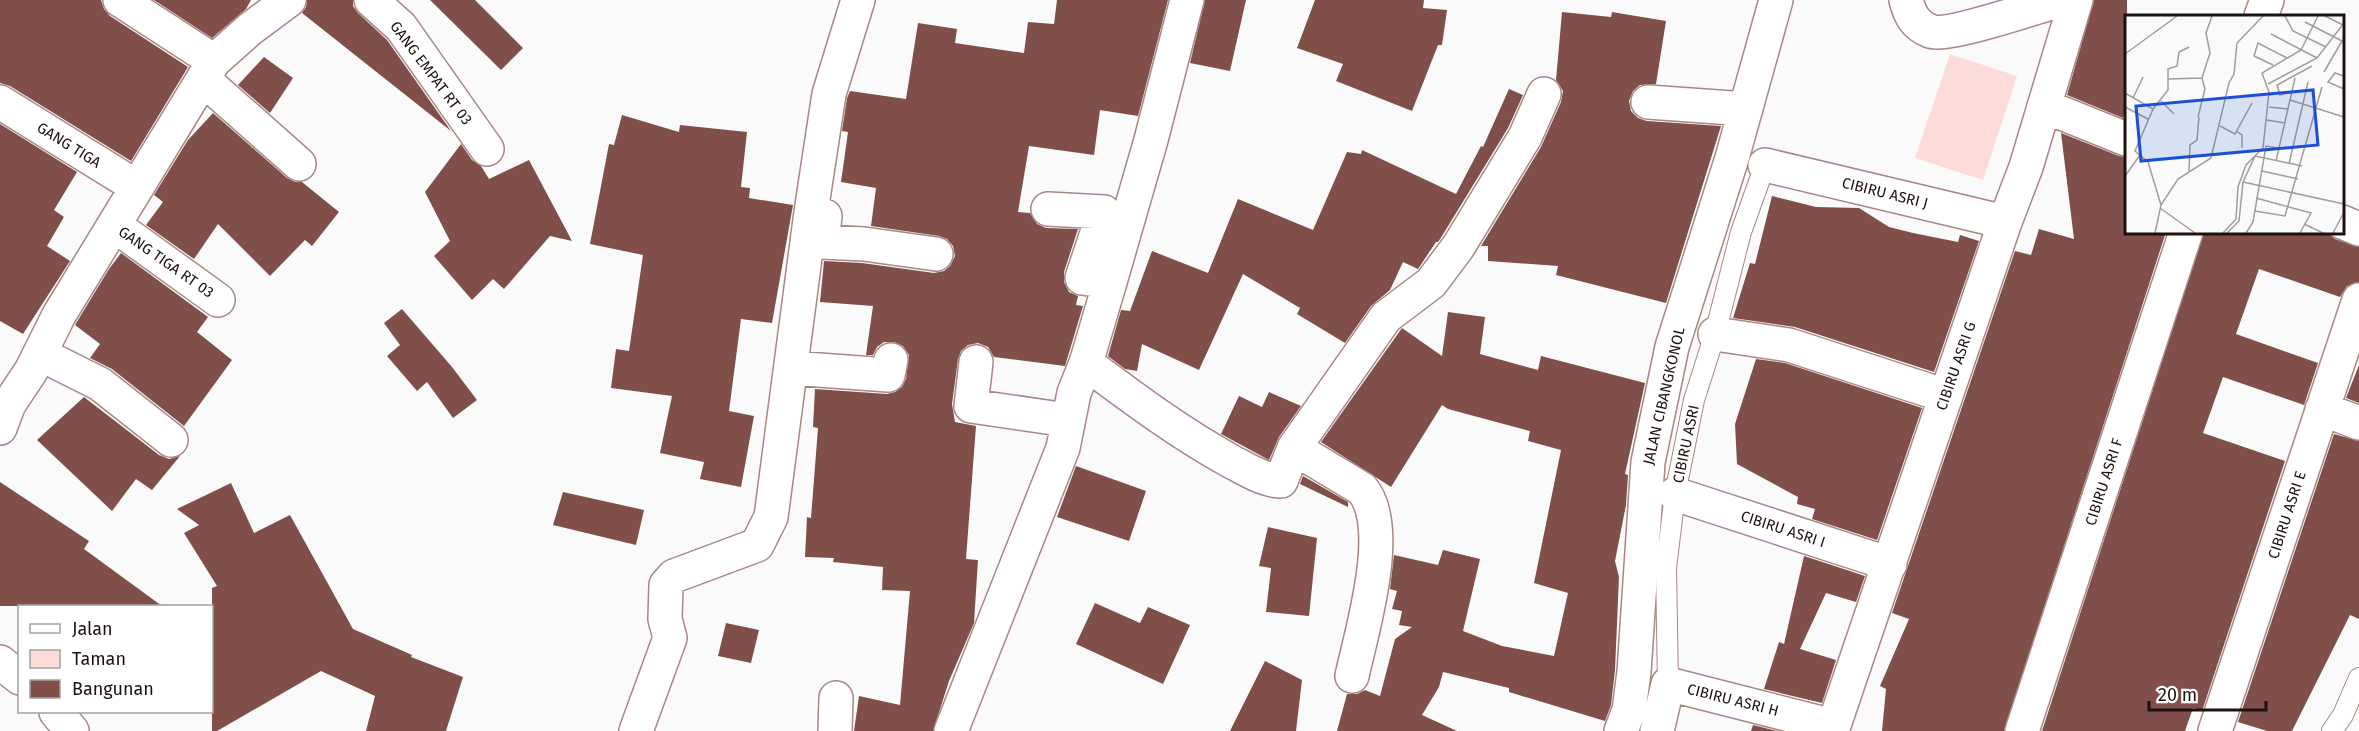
<svg xmlns="http://www.w3.org/2000/svg" width="2359" height="731" font-family="'Fira Sans',sans-serif">
	<style>
		.green { fill: #fcdcd8 }
		.building { fill: #814f4a }
		.lines { fill: none; stroke-linecap: round; stroke-linejoin: round }
		.lane-casing { stroke: #a98783; stroke-width: 22 }
		.street-casing { stroke: #a98783; stroke-width: 36 }
		.lane { stroke: #fff; stroke-width: 20 }
		.street { stroke: #fff; stroke-width: 33 }
		.labels { text-anchor: middle; dominant-baseline: central; stroke-width: 6; stroke-linejoin: round; paint-order: stroke }
		.street-label { font-size: 15px; fill: #1e1211; stroke: #fff }
		.inset-road { fill: none; stroke: #a29d9d; stroke-width: 1.5 }
		.view { fill: #1d4ed8; fill-opacity: 0.15; stroke: #1d4ed8; stroke-width: 3 }
		.inset-edge { fill: none; stroke: #1e1211; stroke-width: 3 }
	</style>
	<rect width="100%" height="100%" fill="#fafafa"/>
	<path class="green" d="M 1950,54 L 2017,76 L 1983,180 L 1915,158 Z"/>
	<path class="building" d="M 0,0 L 101,0 L 104,9 L 110,16 L 188,67 L 131,161 L 10,86 L 0,83 Z
		M 154,0 L 251,0 L 246,9 L 212,38 Z
		M 307,0 L 353,0 L 353,6 L 358,13 L 387,40 L 451,131 L 302,13 L 306,7 Z
		M 430,0 L 475,0 L 523,48 L 501,70 Z
		M 1057,0 L 1168,0 L 1138,116 L 1100,110 L 1094,155 L 1029,146 L 1018,212 L 1030,213 L 1037,224 L 1046,228 L 1078,229 L 1064,272 L 1064,282 L 1069,292 L 1078,296 L 1076,305 L 1083,306 L 1065,366 L 994,357 L 988,347 L 978,343 L 968,345 L 961,351 L 958,359 L 952,404 L 955,422 L 976,426 L 966,559 L 978,560 L 974,623 L 949,681 L 933,731 L 854,731 L 859,696 L 900,705 L 910,591 L 882,590 L 883,567 L 833,562 L 834,558 L 805,557 L 807,517 L 811,518 L 818,428 L 813,427 L 815,389 L 887,394 L 895,392 L 902,387 L 906,379 L 909,355 L 903,346 L 894,342 L 884,342 L 877,347 L 873,355 L 866,355 L 873,306 L 820,302 L 824,261 L 862,263 L 934,273 L 944,271 L 950,266 L 955,256 L 953,246 L 947,239 L 939,236 L 871,226 L 876,188 L 841,182 L 848,132 L 842,131 L 847,98 L 850,91 L 906,99 L 918,23 L 957,29 L 955,43 L 1024,53 L 1028,22 L 1054,24 Z
		M 1205,0 L 1246,0 L 1230,71 L 1190,63 Z
		M 1315,0 L 1424,0 L 1423,8 L 1447,10 L 1442,45 L 1438,45 L 1412,111 L 1336,81 L 1343,64 L 1297,48 Z
		M 2094,0 L 2127,0 L 2127,108 L 2123,118 L 2067,95 Z
		M 1562,12 L 1611,17 L 1612,12 L 1666,21 L 1656,84 L 1640,85 L 1633,91 L 1629,101 L 1631,111 L 1638,118 L 1647,121 L 1721,126 L 1666,303 L 1556,275 L 1558,266 L 1488,261 L 1488,246 L 1481,246 L 1541,147 L 1561,102 L 1563,91 L 1556,80 Z
		M 264,57 L 293,78 L 270,113 L 238,85 Z
		M 1509,89 L 1523,95 L 1508,128 L 1442,236 L 1438,242 L 1436,242 L 1418,269 L 1403,262 L 1390,290 L 1371,306 L 1345,343 L 1297,314 L 1300,308 L 1243,274 L 1199,370 L 1142,344 L 1137,371 L 1125,369 L 1108,356 L 1121,310 L 1130,311 L 1152,251 L 1208,273 L 1238,199 L 1313,230 L 1347,152 L 1361,154 L 1362,150 L 1456,194 L 1481,146 L 1483,147 Z
		M 213,113 L 287,178 L 295,182 L 302,182 L 339,212 L 312,246 L 305,240 L 270,276 L 218,224 L 194,259 L 146,225 L 163,202 L 154,195 L 188,140 Z
		M 622,115 L 679,132 L 680,125 L 747,132 L 741,187 L 750,188 L 749,198 L 793,205 L 772,323 L 741,319 L 729,411 L 754,416 L 741,487 L 700,479 L 704,462 L 660,453 L 672,396 L 611,388 L 616,349 L 629,351 L 643,255 L 590,244 L 609,144 L 614,145 Z
		M 0,124 L 77,172 L 54,210 L 64,217 L 47,246 L 70,261 L 23,334 L 0,321 Z
		M 2061,133 L 2119,156 L 2127,157 L 2127,232 L 2166,232 L 2004,731 L 1882,731 L 1886,689 L 1880,686 L 1909,619 L 1892,613 L 2015,251 L 2031,255 L 2039,229 L 2074,239 Z
		M 461,144 L 472,160 L 481,166 L 489,179 L 529,160 L 572,241 L 550,236 L 504,289 L 493,279 L 472,300 L 434,256 L 450,241 L 425,192 Z
		M 1772,196 L 1816,207 L 1859,208 L 1889,227 L 1913,233 L 1958,242 L 1960,235 L 1979,241 L 1934,372 L 1795,327 L 1733,318 L 1750,263 L 1755,264 Z
		M 2204,232 L 2327,232 L 2335,239 L 2359,247 L 2359,282 L 2347,286 L 2340,297 L 2259,269 L 2236,334 L 2318,363 L 2304,405 L 2223,377 L 2203,433 L 2285,461 L 2202,711 L 2193,708 L 2185,731 L 2042,731 Z
		M 121,253 L 208,317 L 197,332 L 232,360 L 184,426 L 112,369 L 90,358 L 100,344 L 75,325 L 109,269 Z
		M 402,309 L 452,367 L 477,400 L 453,418 L 427,382 L 417,391 L 387,356 L 400,345 L 384,323 Z
		M 1448,312 L 1485,317 L 1480,354 L 1538,370 L 1541,356 L 1645,383 L 1625,474 L 1628,475 L 1626,505 L 1615,561 L 1619,577 L 1615,670 L 1611,705 L 1605,721 L 1509,692 L 1509,688 L 1443,672 L 1439,687 L 1422,715 L 1457,731 L 1337,731 L 1347,694 L 1357,694 L 1365,690 L 1380,696 L 1395,639 L 1412,627 L 1399,625 L 1402,611 L 1392,609 L 1397,591 L 1390,589 L 1394,555 L 1438,565 L 1443,550 L 1480,559 L 1463,631 L 1502,646 L 1554,656 L 1568,593 L 1534,583 L 1561,450 L 1528,441 L 1530,431 L 1448,409 L 1442,405 L 1391,487 L 1321,442 L 1402,328 L 1442,356 Z
		M 1756,359 L 1785,363 L 1922,408 L 1877,540 L 1812,519 L 1815,509 L 1797,504 L 1798,497 L 1737,464 L 1735,424 Z
		M 2359,365 L 2359,403 L 2346,398 Z
		M 1269,392 L 1301,406 L 1279,437 L 1269,460 L 1221,434 L 1239,396 L 1262,407 Z
		M 84,397 L 159,455 L 169,459 L 180,456 L 152,490 L 136,479 L 112,511 L 37,440 Z
		M 2334,434 L 2359,441 L 2359,619 L 2350,615 L 2292,731 L 2267,731 L 2238,722 Z
		M 1076,466 L 1146,491 L 1129,541 L 1057,517 Z
		M 1303,476 L 1348,502 L 1348,507 L 1300,484 Z
		M 0,482 L 89,541 L 84,549 L 162,606 L 0,606 Z
		M 231,483 L 254,533 L 290,515 L 353,629 L 412,655 L 411,657 L 463,677 L 446,731 L 366,731 L 375,696 L 321,671 L 217,731 L 212,731 L 212,588 L 217,586 L 184,533 L 199,525 L 177,509 Z
		M 563,492 L 644,510 L 636,545 L 553,525 Z
		M 1268,527 L 1317,538 L 1309,616 L 1266,612 L 1271,568 L 1259,566 Z
		M 1804,556 L 1865,576 L 1856,602 L 1826,593 L 1800,649 L 1836,660 L 1822,703 L 1764,689 L 1779,642 L 1784,644 Z
		M 1095,603 L 1140,623 L 1148,607 L 1190,625 L 1163,684 L 1076,644 Z
		M 726,623 L 759,630 L 751,663 L 718,656 Z
		M 1265,661 L 1302,680 L 1296,731 L 1230,731 Z
		M 1753,725 L 1777,731 L 1751,731 Z"/>
	<g class="lines">
		<defs>
			<path id="lane" d="M 1668,684 L 1666,568 L 1675,494 L 1694,400 L 1715,334 L 1741,232 L 1765,165
				M 2332,731 L 2343,715 L 2359,678"/>
			<path id="street" d="M 371,0 L 401,27 L 487,149
				M 1906,0 C 1910,15 1915,25 1930,31 C 1947,38 2038,6 2061,0
				M 2261,16 L 2267,0
				M 214,61 L 250,29 L 289,0
				M 203,79 L 299,164
				M 0,102 L 137,187
				M 1648,102 L 1746,109
				M 2044,106 L 2126,139
				M 1765,165 L 2005,222
				M 1048,209 L 1104,212 L 1082,278 L 1110,282
				M 811,212 L 829,94 L 858,0
				M 2342,222 L 2359,229
				M 114,225 L 218,300
				M 1715,334 L 1789,345 L 1946,396
				M 40,354 L 100,384 L 171,440
				M 976,362 L 971,406 L 1067,420
				M 1086,363 C 1134,399 1181,434 1234,463 C 1248,470 1265,481 1281,481 L 1294,448 L 1386,317 L 1431,283 L 1458,247 L 1525,137 L 1544,94
				M 791,368 L 888,375 L 891,360
				M 2322,409 L 2359,423
				M 0,428 L 9,404 L 31,371 L 59,315 L 214,61 L 120,0
				M 1294,448 L 1362,489 C 1394,527 1362,630 1352,676
				M 1675,494 L 1890,564
				M 0,662 L 20,678
				M 56,712 L 72,731
				M 636,731 L 670,638 L 665,619 L 666,585 L 674,576 L 757,545 L 771,517 L 811,212 L 825,216 L 822,242 L 864,244 L 936,254
				M 835,731 L 836,698
				M 951,731 L 1063,448 L 1074,393 L 1086,363 L 1110,282 L 1151,140 L 1187,0
				M 1621,731 L 1629,710 L 1634,672 L 1648,462 L 1672,347 L 1732,158 L 1776,0
				M 1657,731 L 1668,684 L 1833,726
				M 1832,731 L 2005,222 L 2026,167 L 2076,0
				M 2022,731 L 2186,232
				M 2215,731 L 2359,300"/>
		</defs>
		<use href="#lane" class="lane-casing"/>
		<use href="#street" class="street-casing"/>
		<use href="#lane" class="lane"/>
		<use href="#street" class="street"/>
	</g>
	<g class="labels">
		<g class="street-label">
			<text transform="translate(431 73) rotate(53)">GANG EMPAT RT 03</text>
			<text transform="translate(69 145) rotate(32)">GANG TIGA</text>
			<text transform="translate(1885 193) rotate(14)">CIBIRU ASRI J</text>
			<text transform="translate(166 262) rotate(35)">GANG TIGA RT 03</text>
			<text transform="translate(1956 366) rotate(-71)">CIBIRU ASRI G</text>
			<text transform="translate(1664 396) rotate(-77)">JALAN CIBANGKONOL</text>
			<text transform="translate(1686 444) rotate(-78)">CIBIRU ASRI</text>
			<text transform="translate(2104 482) rotate(-72)">CIBIRU ASRI F</text>
			<text transform="translate(2287 515) rotate(-72)">CIBIRU ASRI E</text>
			<text transform="translate(1783 529) rotate(18)">CIBIRU ASRI I</text>
			<text transform="translate(1733 700) rotate(14)">CIBIRU ASRI H</text>
		</g>
	</g>
	<g transform="translate(2125 15)">
		<rect width="219" height="219" fill="#fafafa"/>
		<path class="inset-road" d="M 160,1 L 168,16 L 201,32M 200,1 L 218,10M 180,7 L 219,27M 146,19 L 192,43M 0,39 L 52,1M 148,50 L 129,41 L 133,28 L 162,43M 199,57 L 217,26M 219,61 L 210,58 L 203,67 L 219,74M 43,64 L 77,63M 143,69 L 192,43 L 219,8M 166,77 L 155,80 L 152,70 L 187,51M 0,78 L 28,94 L 10,136 L 23,147 L 36,190M 8,83 L 18,62M 165,85 L 219,102M 36,86 L 49,99M 0,92 L 23,104M 144,92 L 163,94M 28,94 L 43,75 L 43,54 L 52,51 L 54,37 L 64,32M 73,102 L 80,74 L 77,63 L 85,38 L 81,18 L 87,1M 142,105 L 160,108M 95,111 L 110,119 L 127,88M 111,116 L 117,120 L 117,133M 151,146 L 170,63M 164,149 L 183,67M 64,156 L 65,130 L 72,125 L 74,102M 137,156 L 173,164M 0,161 L 15,140M 118,167 L 219,189M 131,183 L 186,198 L 175,218M 35,193 L 70,218M 130,196 L 160,201 L 197,72M 179,209 L 198,218M 30,218 L 36,190 L 53,164 L 86,143 L 104,68 L 109,59 L 112,28 L 138,1M 98,218 L 111,204 L 113,172 L 121,150 L 138,133 L 144,77 L 137,58 L 176,35 L 193,1M 102,218 L 114,206 L 118,167 L 130,141 L 177,151M 121,218 L 128,207 L 141,131 L 153,133M 208,218 L 219,197"/>
		<path class="view" d="M 188,75 L 193,130 L 16,146 L 11,91 Z"/>
		<rect width="219" height="219" class="inset-edge"/>
	</g>
	<rect x="18" y="605" width="195" height="108" fill="#ffffff" stroke="#a5a0a0" stroke-width="1.5"/>
	<rect x="30" y="624" width="30" height="9" fill="#ffffff" stroke="#a5a0a0" stroke-width="1.5"/>
	<text x="72" y="635" font-size="18" fill="#1e1211">Jalan</text>
	<rect x="30" y="650" width="30" height="18" fill="#fcdcd8" stroke="#a5a0a0" stroke-width="1.5"/>
	<text x="72" y="665" font-size="18" fill="#1e1211">Taman</text>
	<rect x="30" y="680" width="30" height="18" fill="#814f4a" stroke="#a5a0a0" stroke-width="1.5"/>
	<text x="72" y="695" font-size="18" fill="#1e1211">Bangunan</text>
	<path d="M2149 701v9h117v-9" fill="none" stroke="#1e1211" stroke-width="3"/>
	<text x="2158" y="701" font-size="18" fill="#1e1211" stroke="#ffffff" stroke-width="4.5" paint-order="stroke">20 m</text>
</svg>
